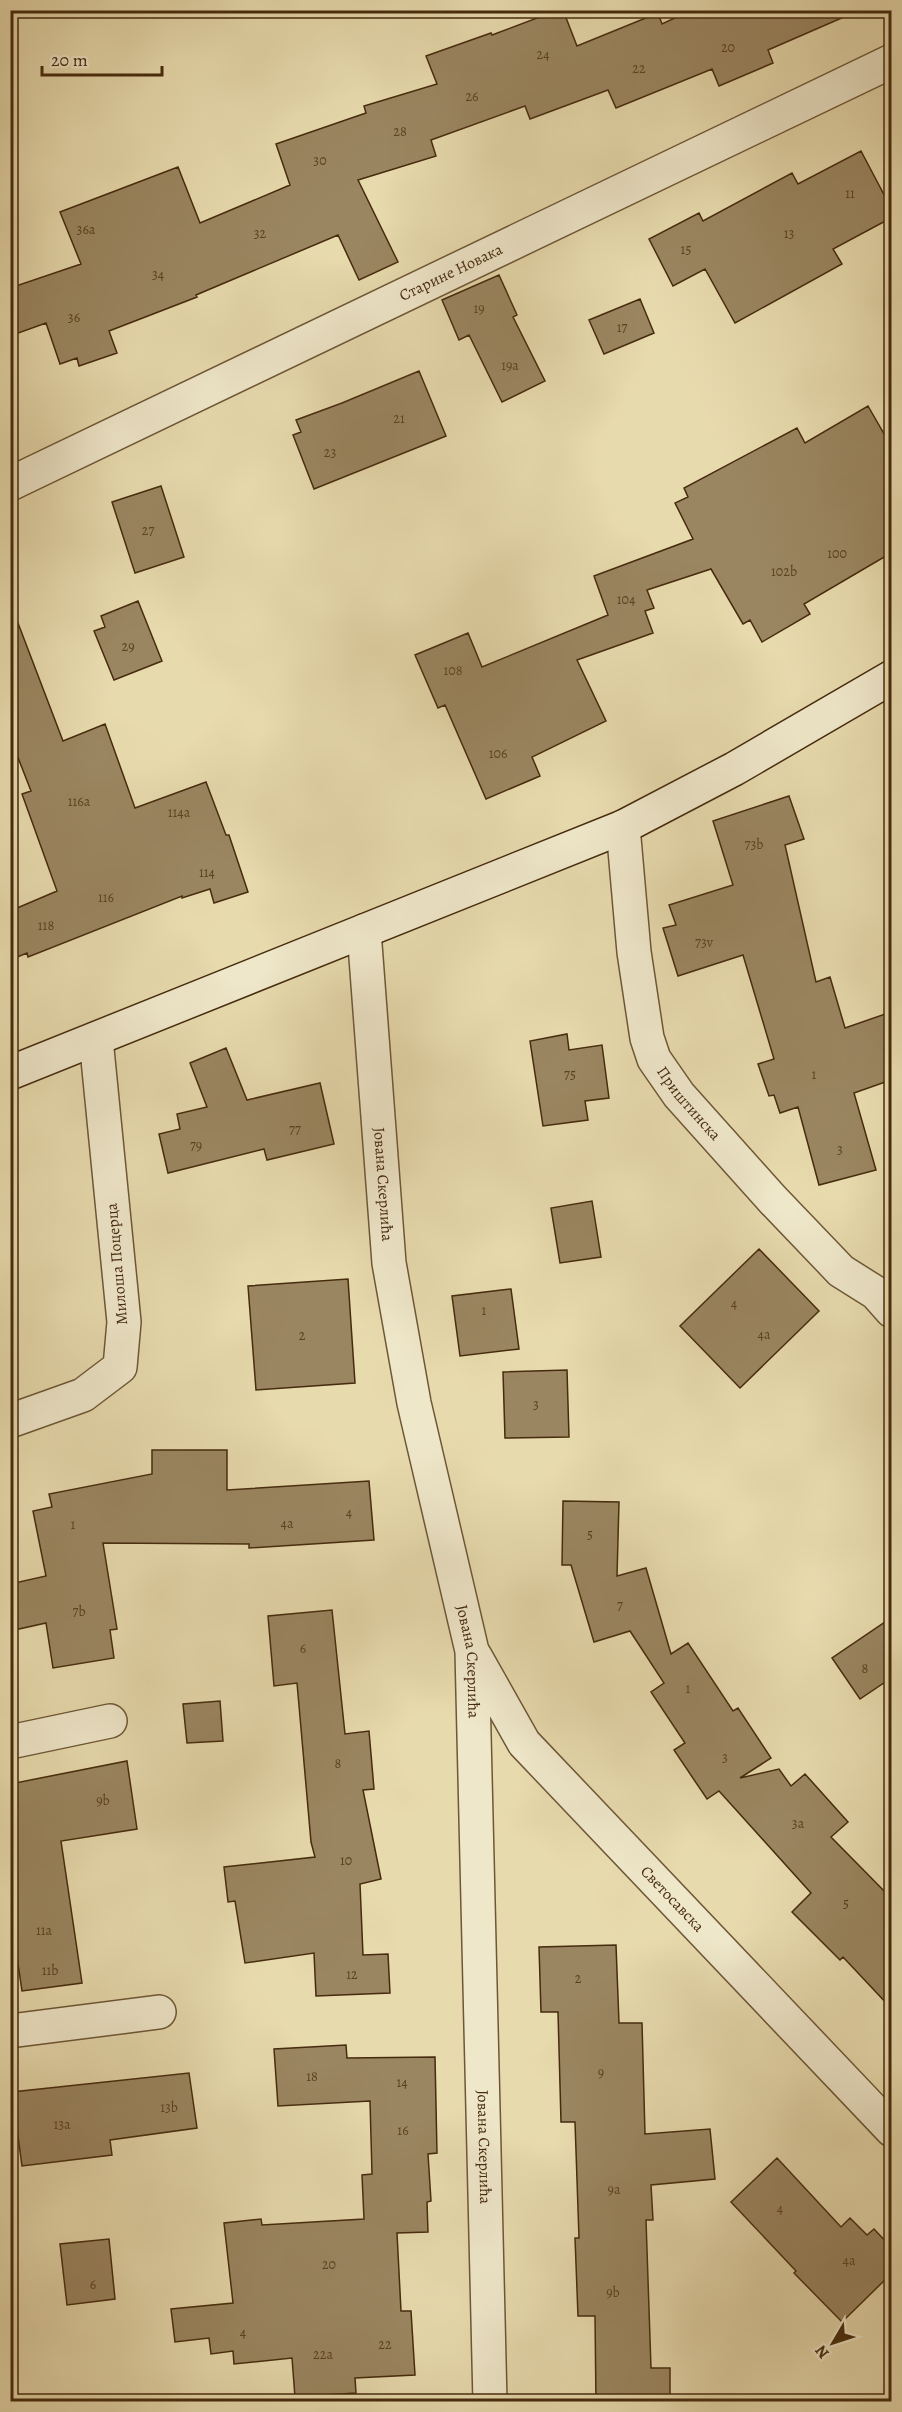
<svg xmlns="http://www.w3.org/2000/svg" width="902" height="2412" font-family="Alegreya,serif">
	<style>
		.building { fill: #9a8661; stroke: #462b0e; stroke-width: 1.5 }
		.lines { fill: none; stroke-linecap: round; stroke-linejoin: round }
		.minor-casing { stroke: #6e5736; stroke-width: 36 }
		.secondary-casing { stroke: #462b0e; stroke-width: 36 }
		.minor { stroke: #efe7ca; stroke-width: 33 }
		.secondary { stroke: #efe7ca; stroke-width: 33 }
		.labels { text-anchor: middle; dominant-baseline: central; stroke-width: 4.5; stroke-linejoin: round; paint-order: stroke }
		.number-label { font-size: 14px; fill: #5b4223 }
		.street-label { font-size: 16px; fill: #462b0e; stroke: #efe7ca }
	</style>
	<rect width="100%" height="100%" fill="#e7daad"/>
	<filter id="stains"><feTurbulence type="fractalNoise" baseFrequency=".00333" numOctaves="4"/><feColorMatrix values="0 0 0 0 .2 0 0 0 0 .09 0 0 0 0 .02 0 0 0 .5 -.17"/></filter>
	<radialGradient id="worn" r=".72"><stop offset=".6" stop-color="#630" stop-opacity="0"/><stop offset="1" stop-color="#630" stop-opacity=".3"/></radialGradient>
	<path class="building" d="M 558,10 L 563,10 L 577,46 L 658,13 L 662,24 L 692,10 L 860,10 L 768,50 L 773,63 L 719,86 L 712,69 L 616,108 L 608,90 L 530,119 L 525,106 L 431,140 L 436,156 L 358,180 L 398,262 L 359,280 L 338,235 L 196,295 L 197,297 L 109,331 L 117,353 L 79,366 L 77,358 L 60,364 L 46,323 L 10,336 L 10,288 L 81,264 L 60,212 L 178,167 L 200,223 L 290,185 L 276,144 L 366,113 L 364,106 L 437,84 L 426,56 L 491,33 L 492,35 Z
		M 861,151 L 891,208 L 891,218 L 833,249 L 842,264 L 735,323 L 705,269 L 673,286 L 649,239 L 699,213 L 703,221 L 792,173 L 798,184 Z
		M 499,275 L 517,315 L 513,317 L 545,381 L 502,402 L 469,335 L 459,340 L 442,300 Z
		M 640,299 L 654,333 L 604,354 L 589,320 Z
		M 419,371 L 446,436 L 314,489 L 293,435 L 301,432 L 296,420 L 342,403 Z
		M 868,406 L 891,446 L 891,553 L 804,604 L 810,614 L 762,642 L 750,620 L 743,624 L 711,569 L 647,590 L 654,608 L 645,611 L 653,633 L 577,660 L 606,721 L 532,757 L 540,776 L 486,799 L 445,705 L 438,708 L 415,655 L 468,633 L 482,667 L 608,615 L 594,576 L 693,539 L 675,503 L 688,497 L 684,488 L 797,428 L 805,443 Z
		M 161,486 L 184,557 L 135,573 L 112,502 Z
		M 138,601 L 162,661 L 114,680 L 94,631 L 105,627 L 101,616 Z
		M 10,610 L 13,610 L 63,741 L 105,724 L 135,808 L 206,782 L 226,835 L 229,835 L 248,892 L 214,903 L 210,889 L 182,898 L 182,896 L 28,957 L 27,953 L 10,960 L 10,911 L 57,891 L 22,794 L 31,791 L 10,737 Z
		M 789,796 L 804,839 L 785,845 L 816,982 L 830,977 L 845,1028 L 891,1012 L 891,1080 L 854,1093 L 876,1170 L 819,1185 L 798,1107 L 780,1113 L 774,1095 L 769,1096 L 758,1064 L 774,1059 L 743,955 L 678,976 L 663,928 L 676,925 L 669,905 L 733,885 L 713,821 Z
		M 567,1034 L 569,1050 L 602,1045 L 609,1098 L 585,1101 L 588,1120 L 543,1126 L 530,1041 Z
		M 226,1048 L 247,1100 L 320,1083 L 334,1144 L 267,1160 L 264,1149 L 168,1173 L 159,1134 L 180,1129 L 177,1114 L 207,1107 L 190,1063 Z
		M 592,1201 L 601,1257 L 560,1263 L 551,1208 Z
		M 759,1249 L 819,1311 L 740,1388 L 680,1326 Z
		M 348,1279 L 355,1383 L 256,1390 L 248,1286 Z
		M 511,1289 L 519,1349 L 460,1356 L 452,1296 Z
		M 567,1370 L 569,1437 L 505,1438 L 503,1372 Z
		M 152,1450 L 227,1450 L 227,1490 L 369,1481 L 374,1540 L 249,1548 L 249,1544 L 103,1543 L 117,1629 L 110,1630 L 114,1658 L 53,1668 L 46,1623 L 10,1631 L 10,1584 L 46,1576 L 33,1511 L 52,1507 L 49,1494 L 152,1474 Z
		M 563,1501 L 619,1502 L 617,1576 L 646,1568 L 671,1654 L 688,1643 L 733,1711 L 738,1708 L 771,1758 L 740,1778 L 779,1769 L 791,1786 L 805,1774 L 848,1822 L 831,1837 L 891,1898 L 891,2008 L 843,1957 L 840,1960 L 792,1912 L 811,1893 L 719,1791 L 707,1799 L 674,1750 L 685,1743 L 651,1692 L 664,1683 L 630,1631 L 594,1642 L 571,1565 L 562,1565 Z
		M 332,1610 L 345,1734 L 369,1731 L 374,1789 L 363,1790 L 381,1879 L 360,1884 L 363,1955 L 388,1954 L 390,1993 L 316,1996 L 314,1953 L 245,1963 L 235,1901 L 228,1902 L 224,1867 L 315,1857 L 311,1842 L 297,1683 L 274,1686 L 268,1616 Z
		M 891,1618 L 891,1678 L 860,1699 L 832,1658 Z
		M 220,1701 L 223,1741 L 187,1743 L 183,1704 Z
		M 127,1761 L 137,1829 L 61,1841 L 82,1983 L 22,1991 L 10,1910 L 10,1784 Z
		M 616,1945 L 619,2023 L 642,2023 L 645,2134 L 710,2129 L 715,2179 L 651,2185 L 653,2220 L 646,2220 L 651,2368 L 670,2368 L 670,2402 L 596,2402 L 595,2316 L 578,2316 L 575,2238 L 579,2238 L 575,2122 L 561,2122 L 558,2012 L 541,2012 L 539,1947 Z
		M 346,2045 L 347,2058 L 435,2057 L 437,2153 L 428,2154 L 431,2201 L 427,2202 L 428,2232 L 397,2233 L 401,2311 L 411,2311 L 415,2375 L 355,2378 L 356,2393 L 295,2397 L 292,2358 L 234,2364 L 233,2351 L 211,2354 L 209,2338 L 175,2342 L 171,2309 L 233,2303 L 224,2223 L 261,2219 L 262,2225 L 364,2219 L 362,2175 L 372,2174 L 370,2101 L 278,2106 L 274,2049 Z
		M 189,2073 L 197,2128 L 110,2140 L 112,2155 L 22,2166 L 12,2092 Z
		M 777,2158 L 841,2227 L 850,2218 L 867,2235 L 874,2229 L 891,2247 L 891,2274 L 842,2322 L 794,2273 L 796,2271 L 731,2202 Z
		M 109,2239 L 115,2299 L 67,2305 L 60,2244 Z"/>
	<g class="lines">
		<defs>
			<g id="minor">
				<path id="s1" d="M 10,484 L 892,61"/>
				<path id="s2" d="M 623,827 L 634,952 L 647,1038 L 654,1059 L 679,1095 L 773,1200 L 841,1271 L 876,1293 L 892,1311"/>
				<path id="s3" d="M 364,931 L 389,1263 L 414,1403 L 472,1651 L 490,2402"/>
				<path d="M 10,1421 L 83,1395 L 120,1367 L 124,1322 L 96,1039"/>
				<path id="s4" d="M 475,1656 L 524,1743 L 892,2130"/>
				<path d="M 10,1742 L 110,1721"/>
				<path d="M 10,2031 L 159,2012"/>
			</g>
			<path id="secondary" d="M 10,1073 L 623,827 L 734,769 L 892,677"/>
		</defs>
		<use href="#minor" class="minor-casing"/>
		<use href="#secondary" class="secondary-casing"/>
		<use href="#minor" class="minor"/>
		<use href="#secondary" class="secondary"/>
	</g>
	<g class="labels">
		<g class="number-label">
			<text x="728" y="47">20</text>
			<text x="543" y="54">24</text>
			<text x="639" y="68">22</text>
			<text x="472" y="96">26</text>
			<text x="400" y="131">28</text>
			<text x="320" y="160">30</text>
			<text x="850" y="193">11</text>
			<text x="86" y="229">36a</text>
			<text x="260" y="233">32</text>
			<text x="789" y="233">13</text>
			<text x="686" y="249">15</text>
			<text x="158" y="274">34</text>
			<text x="479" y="308">19</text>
			<text x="74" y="317">36</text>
			<text x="622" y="327">17</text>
			<text x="510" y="365">19a</text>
			<text x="399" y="418">21</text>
			<text x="330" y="452">23</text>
			<text x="148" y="530">27</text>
			<text x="837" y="553">100</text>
			<text x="784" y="571">102b</text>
			<text x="626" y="599">104</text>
			<text x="128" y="646">29</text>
			<text x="453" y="670">108</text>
			<text x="498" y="753">106</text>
			<text x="79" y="801">116a</text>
			<text x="179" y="812">114a</text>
			<text x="754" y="844">73b</text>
			<text x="207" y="872">114</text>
			<text x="106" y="897">116</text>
			<text x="46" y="925">118</text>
			<text x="704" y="942">73v</text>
			<text x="570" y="1074">75</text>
			<text x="814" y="1074">1</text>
			<text x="295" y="1129">77</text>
			<text x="196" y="1145">79</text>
			<text x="840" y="1149">3</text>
			<text x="734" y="1303">4</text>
			<text x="484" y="1310">1</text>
			<text x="764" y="1334">4a</text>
			<text x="302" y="1335">2</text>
			<text x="536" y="1404">3</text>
			<text x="349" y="1512">4</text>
			<text x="287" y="1523">4a</text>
			<text x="73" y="1524">1</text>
			<text x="590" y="1534">5</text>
			<text x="620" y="1605">7</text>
			<text x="79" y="1611">7b</text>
			<text x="303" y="1648">6</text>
			<text x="865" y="1668">8</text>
			<text x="688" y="1688">1</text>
			<text x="725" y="1757">3</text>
			<text x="338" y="1763">8</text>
			<text x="103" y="1800">9b</text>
			<text x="798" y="1823">3a</text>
			<text x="346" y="1860">10</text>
			<text x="846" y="1903">5</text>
			<text x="44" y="1930">11a</text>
			<text x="50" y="1970">11b</text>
			<text x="352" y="1974">12</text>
			<text x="578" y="1978">2</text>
			<text x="601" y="2072">9</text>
			<text x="312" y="2076">18</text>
			<text x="402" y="2082">14</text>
			<text x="169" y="2107">13b</text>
			<text x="62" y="2124">13a</text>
			<text x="403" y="2130">16</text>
			<text x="614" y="2189">9a</text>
			<text x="780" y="2208">4</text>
			<text x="849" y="2260">4a</text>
			<text x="329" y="2264">20</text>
			<text x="93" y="2284">6</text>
			<text x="613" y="2292">9b</text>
			<text x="243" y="2332">4</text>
			<text x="385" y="2344">22</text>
			<text x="323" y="2354">22a</text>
		</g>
		<g class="street-label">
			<text stroke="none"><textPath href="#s1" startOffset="489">Старине Новака</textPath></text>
			<text stroke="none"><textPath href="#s2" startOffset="291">Приштинска</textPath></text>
			<text stroke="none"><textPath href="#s3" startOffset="254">Јована Скерлића</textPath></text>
			<text transform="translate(117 1264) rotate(-95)">Милоша Поцерца</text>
			<text stroke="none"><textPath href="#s3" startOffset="740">Јована Скерлића</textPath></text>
			<text stroke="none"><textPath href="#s4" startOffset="315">Светосавска</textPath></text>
			<text stroke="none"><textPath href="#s3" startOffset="1226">Јована Скерлића</textPath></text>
		</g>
	</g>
	<rect width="902" height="2412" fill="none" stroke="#e7daad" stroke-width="36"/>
	<rect x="12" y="12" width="878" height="2388" fill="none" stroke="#462b0e" stroke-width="3"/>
	<rect x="18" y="18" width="866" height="2376" fill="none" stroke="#462b0e" stroke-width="1.5"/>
	<g transform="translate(833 2343) rotate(231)" stroke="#efe7ca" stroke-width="4.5" paint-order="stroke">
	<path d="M0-4.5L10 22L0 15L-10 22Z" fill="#462b0e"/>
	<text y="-9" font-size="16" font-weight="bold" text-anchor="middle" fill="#462b0e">N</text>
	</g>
	<path d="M42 66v9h120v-9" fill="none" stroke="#462b0e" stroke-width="3"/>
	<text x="51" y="66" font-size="18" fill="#462b0e" stroke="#efe7ca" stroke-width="4.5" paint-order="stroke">20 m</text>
	<rect width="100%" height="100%" filter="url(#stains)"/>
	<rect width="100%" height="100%" fill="url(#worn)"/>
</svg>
